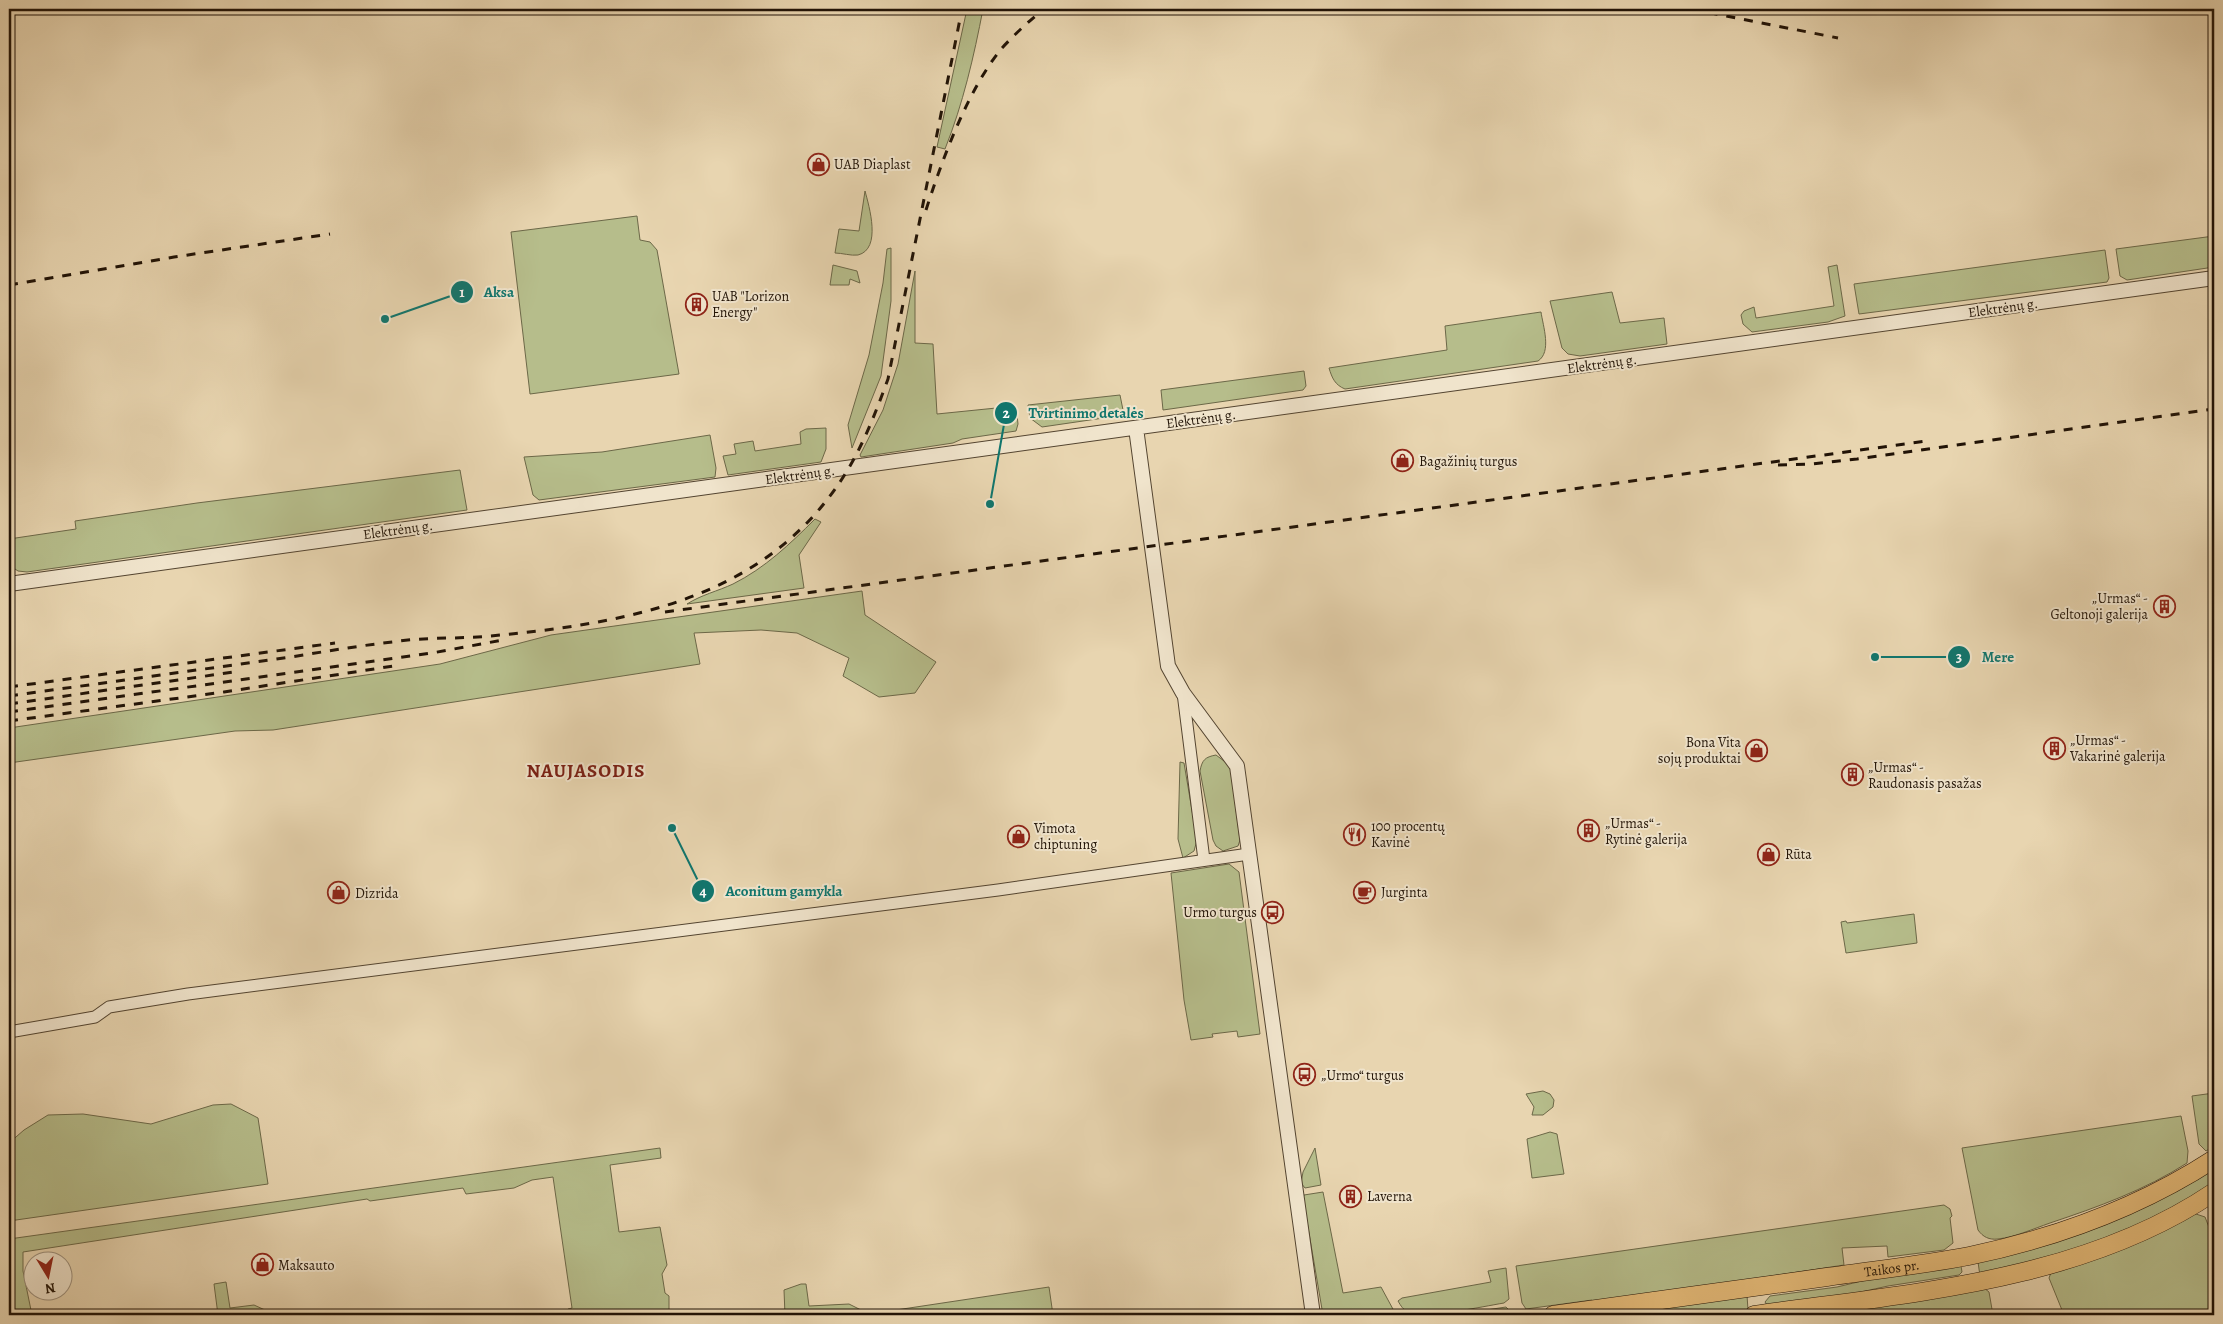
<svg xmlns="http://www.w3.org/2000/svg" width="2223" height="1324" font-family="Alegreya,serif">
	<style>
		.green { fill: #b6bd8b; stroke: #6c6848 }
		.lines { fill: none; stroke-linecap: round; stroke-linejoin: round }
		.minor-casing { stroke: #534430; stroke-width: 13 }
		.tertiary-casing { stroke: #534430; stroke-width: 16 }
		.primary-casing { stroke: #211306; stroke-width: 19 }
		.minor { stroke: #f0e4cc; stroke-width: 11 }
		.tertiary { stroke: #f0e4cc; stroke-width: 14 }
		.primary { stroke: #e4ba78; stroke-width: 18 }
		.rail { stroke: #211306; stroke-width: 3; stroke-dasharray: 9 9; stroke-linecap: butt }
		.labels { text-anchor: middle; dominant-baseline: central; stroke-width: 4; stroke-linejoin: round; paint-order: stroke }
		.poi-label { font-size: 14px; fill: #211306; stroke: #f0e4cc; text-anchor: start }
		.street-label { font-size: 14px; fill: #211306; stroke: #f0e4cc }
		.district-label { font-size: 19px; font-weight: bold; letter-spacing: 1px; fill: #7a1f14; stroke: #f0e4cc }
		.leader { fill: none; stroke: #0f766e; stroke-width: 2 }
		.callout-dot { fill: #0f766e; stroke: #f0e4cc; stroke-width: 2 }
		.mark-label { font-size: 15px; text-anchor: middle; font-weight: bold; fill: #fff }
		.callout-label { font-size: 15px; text-anchor: middle; font-weight: bold; fill: #0f766e; stroke: #f0e4cc; stroke-width: 4; stroke-linejoin: round; paint-order: stroke }
	</style>
	<rect width="100%" height="100%" fill="#e8d5b0"/>
	<filter id="stains"><feTurbulence type="fractalNoise" baseFrequency=".004" numOctaves="4"/><feColorMatrix values="0 0 0 0 .2 0 0 0 0 .09 0 0 0 0 .02 0 0 0 .5 -.17"/></filter>
	<radialGradient id="worn" r=".72"><stop offset=".6" stop-color="#630" stop-opacity="0"/><stop offset="1" stop-color="#630" stop-opacity=".3"/></radialGradient>
	<path class="green" d="M 967,9 L 983,9 C 974,56 963,104 945,149 L 937,147 Z
		M 865,191 C 869,206 882,249 858,255 C 851,256 842,253 835,253 L 839,229 L 859,231 Z
		M 637,216 L 640,240 L 650,242 L 657,250 L 679,374 L 530,394 L 511,232 Z
		M 2214,236 L 2214,267 L 2127,280 L 2120,276 L 2116,249 Z
		M 891,248 L 891,301 L 881,376 L 852,448 L 848,425 L 869,355 L 883,283 L 887,249 Z
		M 2105,250 L 2109,278 L 2107,282 L 1859,314 L 1854,284 Z
		M 833,265 L 857,271 L 860,283 L 850,279 L 849,285 L 830,285 Z
		M 1837,265 L 1845,316 L 1828,322 L 1752,332 L 1743,324 L 1741,315 L 1744,311 L 1754,307 L 1756,318 L 1834,306 L 1828,267 Z
		M 915,271 L 915,343 L 933,344 L 937,414 L 1016,406 L 1018,424 L 1016,431 L 962,439 L 953,443 L 861,457 L 860,455 L 883,410 L 898,364 Z
		M 1612,292 L 1620,323 L 1664,318 L 1667,344 L 1580,356 L 1568,354 L 1562,348 L 1550,301 Z
		M 1541,312 C 1543,326 1552,352 1538,361 L 1345,389 C 1335,385 1332,378 1329,368 L 1447,350 L 1445,326 Z
		M 1304,371 L 1306,386 L 1303,390 L 1163,410 L 1161,390 Z
		M 1120,395 L 1124,415 L 1042,427 L 1030,418 L 1028,405 Z
		M 826,428 L 826,449 L 821,462 L 728,475 L 723,456 L 736,454 L 734,444 L 753,441 L 755,451 L 801,444 L 800,432 L 806,429 Z
		M 710,435 L 716,468 L 715,477 L 539,500 L 533,495 L 524,457 L 602,452 Z
		M 460,470 L 467,510 L 27,572 L 18,571 L 9,565 L 9,539 L 76,529 L 75,521 L 197,503 Z
		M 815,519 L 821,522 L 799,555 L 804,588 L 687,604 C 701,595 718,591 733,584 C 765,568 790,544 815,519 Z
		M 862,591 L 865,615 L 936,662 L 915,693 L 879,697 L 843,676 L 849,658 L 797,633 L 761,630 L 694,633 L 700,664 L 273,730 L 235,731 L 9,763 L 9,728 L 440,664 L 551,635 Z
		M 1216,755 L 1228,764 L 1231,771 L 1240,840 L 1238,846 L 1223,851 L 1216,846 L 1213,840 L 1200,771 C 1202,760 1205,757 1216,755 Z
		M 1180,762 L 1184,763 L 1197,840 L 1194,851 L 1183,858 L 1178,839 Z
		M 1229,864 L 1239,872 L 1260,1034 L 1238,1037 L 1237,1031 L 1212,1034 L 1213,1037 L 1191,1040 L 1184,1000 L 1171,873 Z
		M 1914,914 L 1917,943 L 1846,953 L 1841,922 L 1846,921 L 1847,923 Z
		M 1543,1091 L 1550,1094 L 1554,1100 L 1553,1107 L 1543,1115 L 1532,1115 L 1534,1107 L 1526,1094 Z
		M 2214,1093 L 2214,1146 L 2206,1151 L 2199,1144 L 2192,1096 Z
		M 231,1104 L 258,1118 L 268,1184 L 9,1221 L 9,1143 L 24,1130 L 48,1115 L 83,1114 L 151,1124 L 213,1105 Z
		M 2181,1116 L 2188,1151 L 2187,1163 C 2145,1190 2098,1207 2050,1223 C 2033,1229 2015,1237 1998,1239 C 1989,1240 1983,1237 1978,1230 L 1962,1148 Z
		M 1550,1132 L 1557,1134 L 1564,1174 L 1532,1178 L 1527,1139 Z
		M 660,1148 L 661,1158 L 610,1165 L 619,1232 L 660,1227 L 667,1265 L 662,1274 L 665,1293 L 669,1296 L 669,1315 L 569,1315 L 568,1309 L 572,1308 L 553,1177 L 532,1180 L 514,1188 L 466,1194 L 463,1188 L 370,1201 L 367,1199 L 23,1252 L 23,1271 L 32,1315 L 9,1315 L 9,1239 Z
		M 1315,1148 L 1321,1185 L 1305,1188 L 1301,1183 L 1303,1172 Z
		M 2214,1166 L 2214,1185 L 2116,1237 L 1980,1276 L 1978,1262 Z
		M 1323,1192 L 1343,1293 L 1381,1287 L 1394,1311 L 1401,1315 L 1323,1315 L 1303,1198 L 1304,1195 Z
		M 1944,1205 L 1950,1209 L 1952,1216 L 1950,1218 L 1953,1243 L 1944,1250 L 1888,1257 L 1887,1246 L 1842,1248 L 1844,1265 L 1595,1303 L 1592,1300 L 1526,1309 L 1522,1303 L 1516,1266 Z
		M 2186,1214 L 2196,1214 L 2205,1217 L 2214,1240 L 2214,1315 L 2064,1315 L 2049,1278 L 2052,1270 Z
		M 1961,1266 L 1962,1272 L 1959,1275 L 1888,1286 L 1838,1297 L 1767,1305 L 1765,1302 L 1770,1296 L 1837,1287 L 1891,1274 Z
		M 1506,1268 L 1509,1299 L 1504,1303 C 1480,1307 1431,1318 1409,1312 C 1403,1310 1401,1306 1398,1301 L 1402,1298 L 1491,1282 L 1488,1271 Z
		M 226,1282 L 230,1308 L 254,1305 L 265,1310 L 267,1315 L 218,1315 L 214,1284 Z
		M 801,1284 L 806,1284 L 809,1306 L 849,1304 L 861,1310 L 861,1315 L 785,1315 L 784,1290 Z
		M 1049,1287 L 1053,1315 L 897,1315 L 896,1310 Z
		M 1984,1288 L 1989,1292 L 1993,1315 L 1801,1315 Z
		M 1747,1295 L 1748,1310 L 1712,1315 L 1602,1315 Z
		M 1506,1307 L 1510,1311 L 1478,1315 L 1453,1315 Z"/>
	<g class="lines">
		<defs>
			<path id="minor" d="M 1183,693 L 1204,860
				M 9,1032 L 95,1017 L 109,1007 L 188,994 L 998,890 L 1249,854"/>
			<path id="tertiary" d="M 1136,428 L 1168,666 L 1183,693 L 1237,766 L 1313,1315
				M 9,584 L 2214,278"/>
			<g id="primary">
				<path id="s1" d="M 1553,1315 C 1644,1302 1736,1290 1827,1277 C 1874,1270 1922,1265 1969,1256 C 2056,1238 2140,1207 2214,1159"/>
				<path d="M 1754,1315 C 1908,1293 2081,1282 2214,1192"/>
			</g>
		</defs>
		<use href="#minor" class="minor-casing"/>
		<use href="#tertiary" class="tertiary-casing"/>
		<use href="#primary" class="primary-casing"/>
		<use href="#minor" class="minor"/>
		<use href="#tertiary" class="tertiary"/>
		<use href="#primary" class="primary"/>
		<path class="rail" d="M 1691,9 L 1838,38
			M 926,210 C 942,160 968,89 1002,48 C 1015,34 1029,21 1044,9
			M 9,285 L 174,257 L 330,234
			M 1778,465 L 1812,464 L 1857,459 L 2214,409
			M 665,612 L 1927,441
			M 9,687 L 335,643
			M 9,696 C 103,683 197,670 291,657 C 328,651 364,645 400,641 C 430,637 460,639 490,636 C 630,623 772,599 850,466 C 866,438 877,409 888,379 L 962,9
			M 9,704 L 234,672
			M 9,712 L 432,653 L 503,640
			M 9,721 L 224,692 L 400,665"/>
	</g>
	<defs>
		<symbol id="shop-ring" viewBox="-11 -11 22 22"><circle r="9.5" fill="#f0e4cc" stroke="#8f2418" stroke-width="1.5"/><path d="M-5-2.5h2.3a2.7 3.5 0 0 1 5.4 0H5L5.5 6h-11ZM-1.5-2.5h3a1.5 2.3 0 0 0-3 0Z" fill="#8f2418"/></symbol>
		<symbol id="building-ring" viewBox="-11 -11 22 22"><circle r="9.5" fill="#f0e4cc" stroke="#8f2418" stroke-width="1.5"/><path d="M-4-6H4V6H1V3H-1V6H-4ZM-2.5-4.3h1.7v1.8h-1.7ZM.8-4.3h1.7v1.8H.8ZM-2.5-1h1.7V.8h-1.7ZM.8-1h1.7V.8H.8Z" fill="#8f2418"/></symbol>
		<symbol id="restaurant-ring" viewBox="-11 -11 22 22"><circle r="9.5" fill="#f0e4cc" stroke="#8f2418" stroke-width="1.5"/><path d="M-5-6h1v4h1v-4h1v4h1v-4h1v5L-1.5 .5V6h-2V.5L-5-1ZM5-6V6H3V1.5H1.5Q1.5-4 5-6Z" fill="#8f2418"/></symbol>
		<symbol id="cafe-ring" viewBox="-11 -11 22 22"><circle r="9.5" fill="#f0e4cc" stroke="#8f2418" stroke-width="1.5"/><path d="M-5.5-4.5H6V0H3Q3 3.5 0 3.5H-2.5Q-5.5 3.5-5.5 0ZM3-3.2v2h1.7v-2ZM-6 4.5H4V6H-6Z" fill="#8f2418"/></symbol>
		<symbol id="bus-ring" viewBox="-11 -11 22 22"><circle r="9.5" fill="#f0e4cc" stroke="#8f2418" stroke-width="1.5"/><path d="M-5-6H5V4H4V6H2V4H-2V6H-4V4H-5ZM-3.5-4V0h7V-4ZM-3.5 1.2v1.5H-2V1.2ZM2 1.2v1.5H3.5V1.2Z" fill="#8f2418"/></symbol>
	</defs>
	<g fill-rule="evenodd">
		<use href="#shop-ring" x="806" y="152" width="25" height="25"/>
		<use href="#building-ring" x="684" y="292" width="25" height="25"/>
		<use href="#shop-ring" x="1390" y="448" width="25" height="25"/>
		<use href="#building-ring" x="2152" y="594" width="25" height="25"/>
		<use href="#building-ring" x="2042" y="736" width="25" height="25"/>
		<use href="#shop-ring" x="1744" y="738" width="25" height="25"/>
		<use href="#building-ring" x="1840" y="762" width="25" height="25"/>
		<use href="#building-ring" x="1576" y="818" width="25" height="25"/>
		<use href="#restaurant-ring" x="1342" y="822" width="25" height="25"/>
		<use href="#shop-ring" x="1006" y="824" width="25" height="25"/>
		<use href="#shop-ring" x="1756" y="842" width="25" height="25"/>
		<use href="#cafe-ring" x="1352" y="880" width="25" height="25"/>
		<use href="#shop-ring" x="326" y="880" width="25" height="25"/>
		<use href="#bus-ring" x="1260" y="900" width="25" height="25"/>
		<use href="#bus-ring" x="1292" y="1062" width="25" height="25"/>
		<use href="#building-ring" x="1338" y="1184" width="25" height="25"/>
		<use href="#shop-ring" x="250" y="1252" width="25" height="25"/>
	</g>
	<g class="labels">
		<g class="poi-label">
			<text x="834" y="164">UAB Diaplast</text>
			<text x="712" y="296">UAB "Lorizon<tspan x="712" dy="16">Energy"</tspan></text>
			<text x="1419" y="461">Bagažinių turgus</text>
			<text x="2148" y="598" text-anchor="end">„Urmas“ -<tspan x="2148" dy="16">Geltonoji galerija</tspan></text>
			<text x="2070" y="740">„Urmas“ -<tspan x="2070" dy="16">Vakarinė galerija</tspan></text>
			<text x="1741" y="742" text-anchor="end">Bona Vita<tspan x="1741" dy="16">sojų produktai</tspan></text>
			<text x="1868" y="767">„Urmas“ -<tspan x="1868" dy="16">Raudonasis pasažas</tspan></text>
			<text x="1605" y="823">„Urmas“ -<tspan x="1605" dy="16">Rytinė galerija</tspan></text>
			<text x="1371" y="826">100 procentų<tspan x="1371" dy="16">Kavinė</tspan></text>
			<text x="1034" y="828">Vimota<tspan x="1034" dy="16">chiptuning</tspan></text>
			<text x="1785" y="854">Rūta</text>
			<text x="1381" y="892">Jurginta</text>
			<text x="355" y="893">Dizrida</text>
			<text x="1257" y="912" text-anchor="end">Urmo turgus</text>
			<text x="1321" y="1075">„Urmo“ turgus</text>
			<text x="1367" y="1196">Laverna</text>
			<text x="278" y="1265">Maksauto</text>
		</g>
		<g class="street-label">
			<text transform="translate(2003 308) rotate(-8)">Elektrėnų g.</text>
			<text transform="translate(1602 364) rotate(-8)">Elektrėnų g.</text>
			<text transform="translate(1201 419) rotate(-8)">Elektrėnų g.</text>
			<text transform="translate(800 475) rotate(-8)">Elektrėnų g.</text>
			<text transform="translate(398 530) rotate(-8)">Elektrėnų g.</text>
			<text stroke="none"><textPath href="#s1" startOffset="342">Taikos pr.</textPath></text>
		</g>
		<g class="district-label">
			<text x="586" y="771">NAUJASODIS</text>
		</g>
	</g>
	<path class="leader" d="M385 319L462 292M990 504L1006 413M1875 657L1959 657M672 828L703 891"/>
	<g class="callout-dot">
		<circle cx="385" cy="319" r="5"/>
		<circle cx="990" cy="504" r="5"/>
		<circle cx="1875" cy="657" r="5"/>
		<circle cx="672" cy="828" r="5"/>
		<circle cx="462" cy="292" r="12"/>
		<circle cx="1006" cy="413" r="12"/>
		<circle cx="1959" cy="657" r="12"/>
		<circle cx="703" cy="891" r="12"/>
	</g>
	<g class="mark-label">
		<text x="462" y="297">1</text>
		<text x="1006" y="418">2</text>
		<text x="1959" y="662">3</text>
		<text x="703" y="896">4</text>
	</g>
	<g class="callout-label">
		<text x="499" y="297">Aksa</text>
		<text x="1086" y="418">Tvirtinimo detalės</text>
		<text x="1998" y="662">Mere</text>
		<text x="784" y="896">Aconitum gamykla</text>
	</g>
	<rect width="2223" height="1324" fill="none" stroke="#e8d5b0" stroke-width="30"/>
	<rect x="10" y="10" width="2203" height="1304" fill="none" stroke="#211306" stroke-width="2.5"/>
	<rect x="15" y="15" width="2193" height="1294" fill="none" stroke="#211306"/>
	<g transform="translate(48 1276) rotate(170)"><circle r="24" fill="#f0e4cc" stroke="#9d907d"/>
	<path d="M0-4L9 19L0 12L-9 19Z" fill="#8f2418"/>
	<text y="-8" font-size="14" font-weight="bold" text-anchor="middle" fill="#211306">N</text>
	</g>
	<rect width="100%" height="100%" filter="url(#stains)"/>
	<rect width="100%" height="100%" fill="url(#worn)"/>
</svg>
